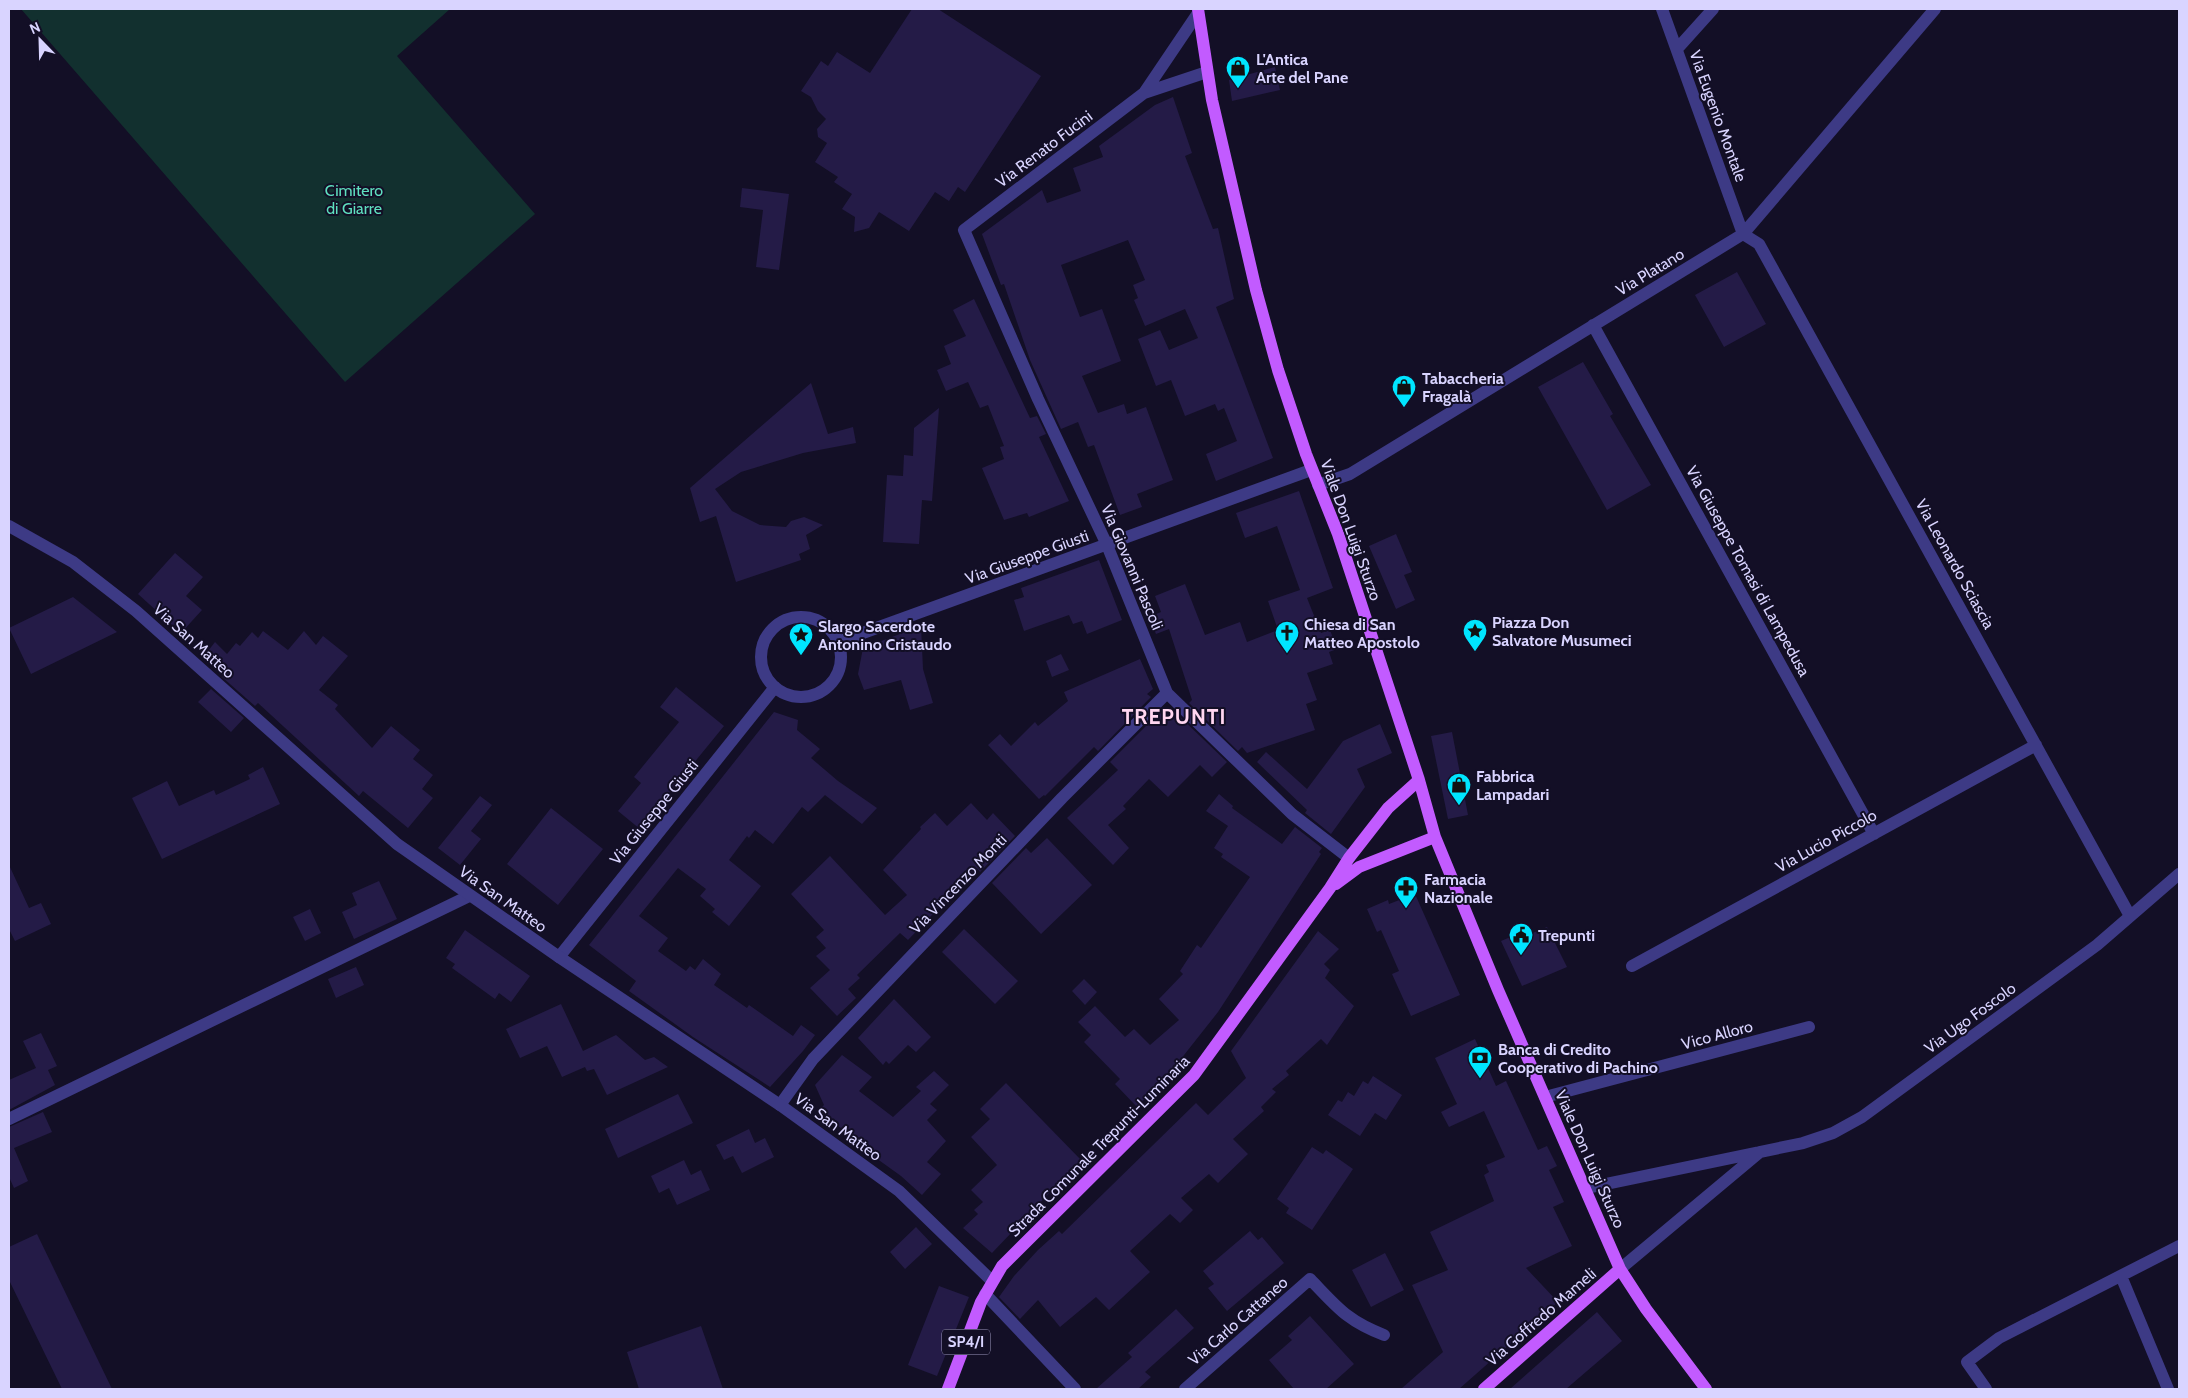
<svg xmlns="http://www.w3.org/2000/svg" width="2188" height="1398" font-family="Cabin,sans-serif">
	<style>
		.green { fill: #12302f }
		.building { fill: #241b47 }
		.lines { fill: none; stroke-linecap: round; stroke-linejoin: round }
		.minor { stroke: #3d3a85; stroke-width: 12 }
		.tertiary { stroke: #3d3a85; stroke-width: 12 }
		.primary { stroke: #c25bff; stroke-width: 12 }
		.labels { text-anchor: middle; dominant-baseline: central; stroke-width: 4; stroke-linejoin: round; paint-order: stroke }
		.shield { fill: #130f26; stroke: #9e99be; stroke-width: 1 }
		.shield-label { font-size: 15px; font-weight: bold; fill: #d9d4ff }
		.poi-label { font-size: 16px; font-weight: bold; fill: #d9d4ff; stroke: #130f26; text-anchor: start }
		.street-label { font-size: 16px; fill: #d9d4ff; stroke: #130f26 }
		.park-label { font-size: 16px; fill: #5fe0c0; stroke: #130f26 }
		.district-label { font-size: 21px; font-weight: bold; letter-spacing: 1px; fill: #ffd6f0; stroke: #130f26 }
	</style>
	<rect width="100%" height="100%" fill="#130f26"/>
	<path class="green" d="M 21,9 L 450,9 L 397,56 L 535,214 L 345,382 Z"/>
	<path class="building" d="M 912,9 L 938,9 L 1041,76 L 965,192 L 958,187 L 949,201 L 935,192 L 909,231 L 879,212 L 869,228 L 854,232 L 855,217 L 842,209 L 852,194 L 834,182 L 838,177 L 815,162 L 827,143 L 818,137 L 817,129 L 826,119 L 818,111 L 811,97 L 801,91 L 821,61 L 828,66 L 837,52 L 870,73 Z
		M 1275,67 L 1280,90 L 1232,101 L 1229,80 Z
		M 1173,97 L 1192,153 L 1185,156 L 1213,229 L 1218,228 L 1234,299 L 1216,307 L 1273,458 L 1216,481 L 1206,454 L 1237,441 L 1224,408 L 1218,411 L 1215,404 L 1185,416 L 1171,380 L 1156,386 L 1138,339 L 1160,330 L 1169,350 L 1198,338 L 1185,309 L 1145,326 L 1134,300 L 1138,298 L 1133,285 L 1145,280 L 1128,240 L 1061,265 L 1080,317 L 1102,309 L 1121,361 L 1082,376 L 1098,413 L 1124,404 L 1127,414 L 1146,407 L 1173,480 L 1137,494 L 1142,507 L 1120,515 L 1094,445 L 1088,447 L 1078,422 L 1061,429 L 1030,360 L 1004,284 L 1001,285 L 982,234 L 1042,190 L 1047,203 L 1081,191 L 1073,168 L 1103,157 L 1099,146 L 1155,105 Z
		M 742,188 L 789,194 L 779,270 L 756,267 L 763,210 L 740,207 Z
		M 1737,272 L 1766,324 L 1724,347 L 1695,295 Z
		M 974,299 L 1030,418 L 1037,416 L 1046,434 L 1039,437 L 1069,501 L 1029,517 L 1027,513 L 1004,520 L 982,468 L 1004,459 L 1000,447 L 1004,446 L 988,405 L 980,408 L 968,382 L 946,391 L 937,370 L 951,364 L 944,346 L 966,336 L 953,310 Z
		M 1583,362 L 1613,414 L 1610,416 L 1651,485 L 1607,510 L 1538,387 Z
		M 811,383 L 828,434 L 853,427 L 856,443 L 803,453 L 741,472 L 715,489 L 732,511 L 760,525 L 786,527 L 791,521 L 804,517 L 823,525 L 806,535 L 810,549 L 799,554 L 801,560 L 736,582 L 716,516 L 700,522 L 690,488 Z
		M 939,408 L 932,501 L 922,500 L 919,544 L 883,542 L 887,475 L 903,476 L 904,455 L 913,456 L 914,428 Z
		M 1299,491 L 1333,588 L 1307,598 L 1321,633 L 1330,630 L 1337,649 L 1329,652 L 1333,664 L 1307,673 L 1317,700 L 1306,704 L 1315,730 L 1247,753 L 1242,747 L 1238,751 L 1189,703 L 1192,700 L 1169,629 L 1156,634 L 1149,617 L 1161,612 L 1155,596 L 1185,584 L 1205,635 L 1240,622 L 1247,642 L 1278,630 L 1268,601 L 1300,590 L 1277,526 L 1245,538 L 1236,513 Z
		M 1396,534 L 1412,572 L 1404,575 L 1415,600 L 1396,609 L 1369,546 Z
		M 175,553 L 203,577 L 186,596 L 202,610 L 181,633 L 138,594 Z
		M 1099,560 L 1122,620 L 1087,634 L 1082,621 L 1073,624 L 1069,615 L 1024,631 L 1014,600 L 1024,597 L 1021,588 Z
		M 73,597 L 117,632 L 31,674 L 9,628 Z
		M 921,626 L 923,669 L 933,703 L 910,710 L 901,680 L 864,690 L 858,674 L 863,648 Z
		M 263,631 L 288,650 L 304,631 L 316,645 L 323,636 L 348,656 L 319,690 L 338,705 L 335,709 L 372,748 L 391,726 L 420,750 L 413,759 L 433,775 L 422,789 L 433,798 L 408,828 L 363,791 L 359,796 L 258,703 L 255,706 L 222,677 L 225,674 L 205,655 L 215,642 L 227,654 L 236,643 L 240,646 L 252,632 L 258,638 Z
		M 1061,654 L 1069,670 L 1052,677 L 1046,661 Z
		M 1140,659 L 1153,689 L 1147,694 L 1151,697 L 1098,751 L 1094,747 L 1045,796 L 1044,795 L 1039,799 L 988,745 L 1000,734 L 1011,746 L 1035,722 L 1038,726 L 1068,701 L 1064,692 Z
		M 676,687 L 724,726 L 640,829 L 618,811 L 641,783 L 634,777 L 679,722 L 660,707 Z
		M 211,689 L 244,718 L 231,732 L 198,702 Z
		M 1163,709 L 1172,718 L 1176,713 L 1227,762 L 1212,777 L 1200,765 L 1168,797 L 1149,779 L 1123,806 L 1126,809 L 1108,825 L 1129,848 L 1113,865 L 1067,818 L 1118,770 L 1110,762 Z
		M 774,712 L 798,720 L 797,730 L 820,749 L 811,758 L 838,781 L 877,808 L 862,824 L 825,795 L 808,812 L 802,807 L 773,844 L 755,830 L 749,838 L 747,836 L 729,860 L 761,886 L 729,926 L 712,912 L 715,909 L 700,896 L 706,889 L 678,868 L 639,916 L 668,938 L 658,951 L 686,971 L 690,966 L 695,970 L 703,959 L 721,974 L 714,985 L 747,1008 L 749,1005 L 793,1036 L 801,1025 L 815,1035 L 803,1051 L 770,1087 L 693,1037 L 629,991 L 636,981 L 589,945 Z
		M 1380,724 L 1392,753 L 1357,769 L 1365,787 L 1331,834 L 1305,813 L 1307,810 L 1257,762 L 1266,752 L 1307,789 L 1343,741 Z
		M 1452,732 L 1468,815 L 1448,819 L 1431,736 Z
		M 263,767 L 280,804 L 162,859 L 132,798 L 167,781 L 179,806 L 214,790 L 216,795 L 250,779 L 248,775 Z
		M 1219,794 L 1233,806 L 1232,808 L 1282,844 L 1295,827 L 1322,848 L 1319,852 L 1321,854 L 1218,1012 L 1173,1069 L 1137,1107 L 1115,1084 L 1120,1079 L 1084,1042 L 1091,1035 L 1078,1022 L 1095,1006 L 1125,1037 L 1134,1029 L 1150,1045 L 1179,1020 L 1159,999 L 1183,974 L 1180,971 L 1197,945 L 1201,948 L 1250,877 L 1221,857 L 1223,854 L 1214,848 L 1228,826 L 1206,811 Z
		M 480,796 L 492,805 L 471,831 L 481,839 L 460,865 L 438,848 Z
		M 971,803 L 987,820 L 993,813 L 1015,836 L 980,872 L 977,868 L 908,940 L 900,933 L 857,975 L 860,978 L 848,989 L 856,998 L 837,1016 L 810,988 L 830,970 L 816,956 L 826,948 L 816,937 L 824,930 L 791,894 L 830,856 L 885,915 L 907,895 L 883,870 L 921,829 L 920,827 L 935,813 L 947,826 Z
		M 551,808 L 603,849 L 558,905 L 507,864 Z
		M 1047,838 L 1092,885 L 1041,934 L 992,883 L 1026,848 L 1031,853 Z
		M 9,865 L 29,908 L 41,903 L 51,924 L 15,941 L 9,929 Z
		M 379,881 L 397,919 L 354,939 L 342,912 L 357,905 L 352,893 Z
		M 1415,894 L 1460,995 L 1411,1016 L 1392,974 L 1399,971 L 1381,930 L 1377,932 L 1367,909 L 1388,900 L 1389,904 Z
		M 310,909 L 321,933 L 305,941 L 293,917 Z
		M 1547,927 L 1567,967 L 1522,986 L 1501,941 L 1520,933 L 1523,937 Z
		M 964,929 L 1018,981 L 995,1004 L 942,952 Z
		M 465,930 L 530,976 L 511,1002 L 499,993 L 495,999 L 452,968 L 455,964 L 446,958 Z
		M 1318,931 L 1339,949 L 1324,964 L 1330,970 L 1325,978 L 1354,1006 L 1327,1045 L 1321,1039 L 1286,1071 L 1289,1075 L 1272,1089 L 1276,1092 L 1261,1107 L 1264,1111 L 1233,1139 L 1248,1154 L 1218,1183 L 1209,1174 L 1181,1198 L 1193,1210 L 1180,1223 L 1170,1214 L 1130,1251 L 1150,1272 L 1109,1310 L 1096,1297 L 1060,1327 L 1038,1300 L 1020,1319 L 999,1297 L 1014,1276 L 1038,1250 L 1059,1231 L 1062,1234 L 1196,1103 L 1208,1115 L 1246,1078 L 1231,1051 Z
		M 356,967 L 364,985 L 336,998 L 328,979 Z
		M 1084,979 L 1097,992 L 1085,1005 L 1072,991 Z
		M 894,999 L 931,1037 L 916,1052 L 908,1045 L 889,1064 L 886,1061 L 883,1065 L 858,1038 Z
		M 561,1004 L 583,1051 L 616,1035 L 645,1060 L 654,1057 L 668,1067 L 607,1095 L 594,1069 L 587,1071 L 585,1067 L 562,1077 L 547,1046 L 520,1058 L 506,1029 Z
		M 41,1033 L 57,1066 L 48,1070 L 55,1085 L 9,1110 L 9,1080 L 36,1068 L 23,1041 Z
		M 1475,1039 L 1496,1086 L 1506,1081 L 1538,1150 L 1547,1146 L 1557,1166 L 1549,1170 L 1564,1202 L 1553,1207 L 1572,1246 L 1526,1268 L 1558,1302 L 1459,1389 L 1401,1389 L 1443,1352 L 1412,1285 L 1448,1270 L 1430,1232 L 1494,1201 L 1484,1175 L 1489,1172 L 1486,1165 L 1505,1157 L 1484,1111 L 1449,1127 L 1441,1112 L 1457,1104 L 1435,1058 Z
		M 842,1055 L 872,1077 L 859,1091 L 893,1117 L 921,1091 L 916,1087 L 934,1071 L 949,1085 L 930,1104 L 937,1110 L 927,1120 L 946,1141 L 927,1162 L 941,1174 L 922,1195 L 901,1176 L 862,1148 L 865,1144 L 817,1112 L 824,1105 L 815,1085 Z
		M 1373,1076 L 1402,1095 L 1386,1120 L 1375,1113 L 1360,1136 L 1328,1115 L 1338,1100 L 1342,1102 L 1348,1092 L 1354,1096 L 1363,1081 L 1368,1084 Z
		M 1006,1083 L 1081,1160 L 992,1253 L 963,1228 L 978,1214 L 974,1210 L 983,1202 L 971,1190 L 997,1165 L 971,1137 L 990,1119 L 980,1109 Z
		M 678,1094 L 693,1123 L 618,1158 L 605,1129 Z
		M 43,1112 L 52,1132 L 14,1148 L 28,1181 L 14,1188 L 9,1177 L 9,1127 Z
		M 749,1129 L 755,1143 L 765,1138 L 774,1157 L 742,1173 L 733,1156 L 724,1160 L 716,1145 Z
		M 1312,1147 L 1323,1154 L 1326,1150 L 1353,1169 L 1312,1230 L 1286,1213 L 1289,1208 L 1277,1199 Z
		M 684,1160 L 691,1175 L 701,1170 L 710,1190 L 677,1205 L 669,1188 L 659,1193 L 651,1176 Z
		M 916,1227 L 932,1244 L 905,1269 L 890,1252 Z
		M 1250,1231 L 1258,1240 L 1262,1237 L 1284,1263 L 1227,1311 L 1208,1288 L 1214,1284 L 1203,1271 Z
		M 37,1234 L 112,1389 L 62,1389 L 9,1280 L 9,1247 Z
		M 1385,1253 L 1404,1290 L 1371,1307 L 1352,1270 Z
		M 939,1286 L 969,1297 L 937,1376 L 908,1365 Z
		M 1176,1309 L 1194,1328 L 1145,1372 L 1151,1377 L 1138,1389 L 1096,1389 L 1132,1357 L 1128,1353 Z
		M 1597,1312 L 1622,1341 L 1566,1389 L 1510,1389 Z
		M 1310,1316 L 1354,1364 L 1326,1389 L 1294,1389 L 1269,1360 L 1292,1340 L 1288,1336 Z
		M 701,1326 L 723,1389 L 639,1389 L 627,1352 Z"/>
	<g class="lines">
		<path class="minor" d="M 1662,9 L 1743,234 L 1759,244 L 2130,916
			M 1677,49 L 1713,9
			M 1207,72 L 1144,93 L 964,230 L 1038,399 L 1107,545 L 1167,693 L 1292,814 L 1349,858
			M 1144,93 L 1198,13
			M 1593,325 L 1874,834
			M 1318,485 L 1350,474 L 1743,234 L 1935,9
			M761 657a40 40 0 1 1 80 0a40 40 0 1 1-80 0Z
			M 838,642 L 1311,470
			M 559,957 L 775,687
			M 1632,966 L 2036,745
			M 1545,1097 L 1809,1027
			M 780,1105 L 813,1059 L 1062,798 L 1167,693
			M 9,1119 L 469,896
			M 1586,1188 L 1803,1143 L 1833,1133 L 1862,1117 L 2097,945 L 2179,874
			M 1620,1269 L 1760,1152
			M 2121,1276 L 2168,1389
			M 985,1294 L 1075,1389
			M 1185,1389 L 1310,1279 C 1337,1307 1347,1321 1384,1335
			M 1986,1389 L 1967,1362 L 1999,1338 L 2179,1246"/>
		<path class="tertiary" d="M 9,526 L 73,562 L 136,611 L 397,844 L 559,957 L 780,1105 L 899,1191 L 992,1281"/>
		<path class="primary" d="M 1198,9 L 1212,100 L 1256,290 L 1278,370 L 1306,454 L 1338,534 L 1419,780 L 1435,837 L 1498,990 L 1620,1269 L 1646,1309 L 1706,1389
			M 1336,884 L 1359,867 L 1435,837
			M 948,1389 L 981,1302 L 1002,1266 L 1194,1075 L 1330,888 L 1349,858 L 1388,808 L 1419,780
			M 1484,1389 L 1620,1269"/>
	</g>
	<defs>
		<symbol id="shop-pin" viewBox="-11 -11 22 30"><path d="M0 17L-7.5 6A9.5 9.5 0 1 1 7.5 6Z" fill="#00e5ff" stroke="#130f26"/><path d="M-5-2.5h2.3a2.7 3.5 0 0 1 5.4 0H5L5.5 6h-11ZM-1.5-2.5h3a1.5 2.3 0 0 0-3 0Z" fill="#111"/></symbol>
		<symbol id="sight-pin" viewBox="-11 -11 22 30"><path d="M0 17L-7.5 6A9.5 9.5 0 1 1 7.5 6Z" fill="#00e5ff" stroke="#130f26"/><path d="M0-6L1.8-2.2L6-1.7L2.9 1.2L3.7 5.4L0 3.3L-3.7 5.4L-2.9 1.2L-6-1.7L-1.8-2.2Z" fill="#111"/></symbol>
		<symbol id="church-pin" viewBox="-11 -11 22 30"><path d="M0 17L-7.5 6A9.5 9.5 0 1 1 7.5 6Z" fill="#00e5ff" stroke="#130f26"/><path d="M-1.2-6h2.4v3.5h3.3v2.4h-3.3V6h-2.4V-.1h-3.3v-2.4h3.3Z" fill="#111"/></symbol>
		<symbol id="pharmacy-pin" viewBox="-11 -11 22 30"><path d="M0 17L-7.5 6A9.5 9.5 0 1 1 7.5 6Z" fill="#00e5ff" stroke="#130f26"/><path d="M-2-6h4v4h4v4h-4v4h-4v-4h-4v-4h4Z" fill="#111"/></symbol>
		<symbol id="civic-pin" viewBox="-11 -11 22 30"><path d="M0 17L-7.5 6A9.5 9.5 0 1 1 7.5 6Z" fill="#00e5ff" stroke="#130f26"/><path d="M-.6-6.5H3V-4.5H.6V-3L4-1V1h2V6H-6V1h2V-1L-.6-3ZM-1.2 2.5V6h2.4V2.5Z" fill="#111"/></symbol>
		<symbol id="bank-pin" viewBox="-11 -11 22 30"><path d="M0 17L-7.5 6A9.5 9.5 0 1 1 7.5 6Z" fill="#00e5ff" stroke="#130f26"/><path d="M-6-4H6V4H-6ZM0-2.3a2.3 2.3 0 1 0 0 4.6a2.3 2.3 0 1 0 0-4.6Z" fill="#111"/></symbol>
	</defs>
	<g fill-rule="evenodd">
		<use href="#shop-pin" x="1224" y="54" width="28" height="38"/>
		<use href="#shop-pin" x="1390" y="373" width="28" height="38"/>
		<use href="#sight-pin" x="1461" y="617" width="28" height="38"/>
		<use href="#church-pin" x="1273" y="619" width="28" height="38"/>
		<use href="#sight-pin" x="787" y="621" width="28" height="38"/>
		<use href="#shop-pin" x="1445" y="771" width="28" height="38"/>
		<use href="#pharmacy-pin" x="1392" y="874" width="28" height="38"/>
		<use href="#civic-pin" x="1507" y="921" width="28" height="38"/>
		<use href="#bank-pin" x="1466" y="1044" width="28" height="38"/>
	</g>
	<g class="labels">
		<rect class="shield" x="942" y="1329.5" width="48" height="25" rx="4"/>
		<g class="shield-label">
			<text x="966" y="1342">SP4/I</text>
		</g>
		<g class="poi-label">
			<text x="1256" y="59">L'Antica<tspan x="1256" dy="18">Arte del Pane</tspan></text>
			<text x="1422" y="378">Tabaccheria<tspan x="1422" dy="18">Fragalà</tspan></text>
			<text x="1492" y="622">Piazza Don<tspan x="1492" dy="18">Salvatore Musumeci</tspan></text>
			<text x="1304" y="624">Chiesa di San<tspan x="1304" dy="18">Matteo Apostolo</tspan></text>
			<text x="818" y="626">Slargo Sacerdote<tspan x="818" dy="18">Antonino Cristaudo</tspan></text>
			<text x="1476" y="776">Fabbrica<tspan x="1476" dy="18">Lampadari</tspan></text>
			<text x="1424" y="879">Farmacia<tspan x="1424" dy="18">Nazionale</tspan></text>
			<text x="1538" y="935">Trepunti</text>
			<text x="1498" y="1049">Banca di Credito<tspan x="1498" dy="18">Cooperativo di Pachino</tspan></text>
		</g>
		<g class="street-label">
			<text transform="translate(1718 116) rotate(70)">Via Eugenio Montale</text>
			<text transform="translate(1044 149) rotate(-37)">Via Renato Fucini</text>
			<text transform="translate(1650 272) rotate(-31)">Via Platano</text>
			<text transform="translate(1351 530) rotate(70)">Viale Don Luigi Sturzo</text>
			<text transform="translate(1027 557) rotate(-20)">Via Giuseppe Giusti</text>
			<text transform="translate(1955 564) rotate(61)">Via Leonardo Sciascia</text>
			<text transform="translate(1132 567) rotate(67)">Via Giovanni Pascoli</text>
			<text transform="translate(1748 571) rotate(61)">Via Giuseppe Tomasi di Lampedusa</text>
			<text transform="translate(194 641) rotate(42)">Via San Matteo</text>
			<text transform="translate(654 812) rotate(-51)">Via Giuseppe Giusti</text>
			<text transform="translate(1826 841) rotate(-29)">Via Lucio Piccolo</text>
			<text transform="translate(958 884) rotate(-46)">Via Vincenzo Monti</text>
			<text transform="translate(503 899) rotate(35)">Via San Matteo</text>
			<text transform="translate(1970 1018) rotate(-36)">Via Ugo Foscolo</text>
			<text transform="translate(1717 1035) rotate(-15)">Vico Alloro</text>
			<text transform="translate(838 1127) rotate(36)">Via San Matteo</text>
			<text transform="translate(1099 1146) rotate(-45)">Strada Comunale Trepunti-Luminaria</text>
			<text transform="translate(1590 1159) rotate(66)">Viale Don Luigi Sturzo</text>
			<text transform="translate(1541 1317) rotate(-41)">Via Goffredo Mameli</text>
			<text transform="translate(1238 1321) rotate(-41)">Via Carlo Cattaneo</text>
		</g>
		<g class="park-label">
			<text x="354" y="190">Cimitero<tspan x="354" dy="18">di Giarre</tspan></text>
		</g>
		<g class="district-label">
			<text x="1174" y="716">TREPUNTI</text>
		</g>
	</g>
	<rect width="2188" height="1398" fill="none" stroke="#d9d4ff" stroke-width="20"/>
	<g transform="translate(40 40) rotate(337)" stroke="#130f26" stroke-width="4" paint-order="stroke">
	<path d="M0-4L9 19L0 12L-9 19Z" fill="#d9d4ff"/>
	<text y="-8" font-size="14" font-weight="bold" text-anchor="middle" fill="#d9d4ff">N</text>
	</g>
</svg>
